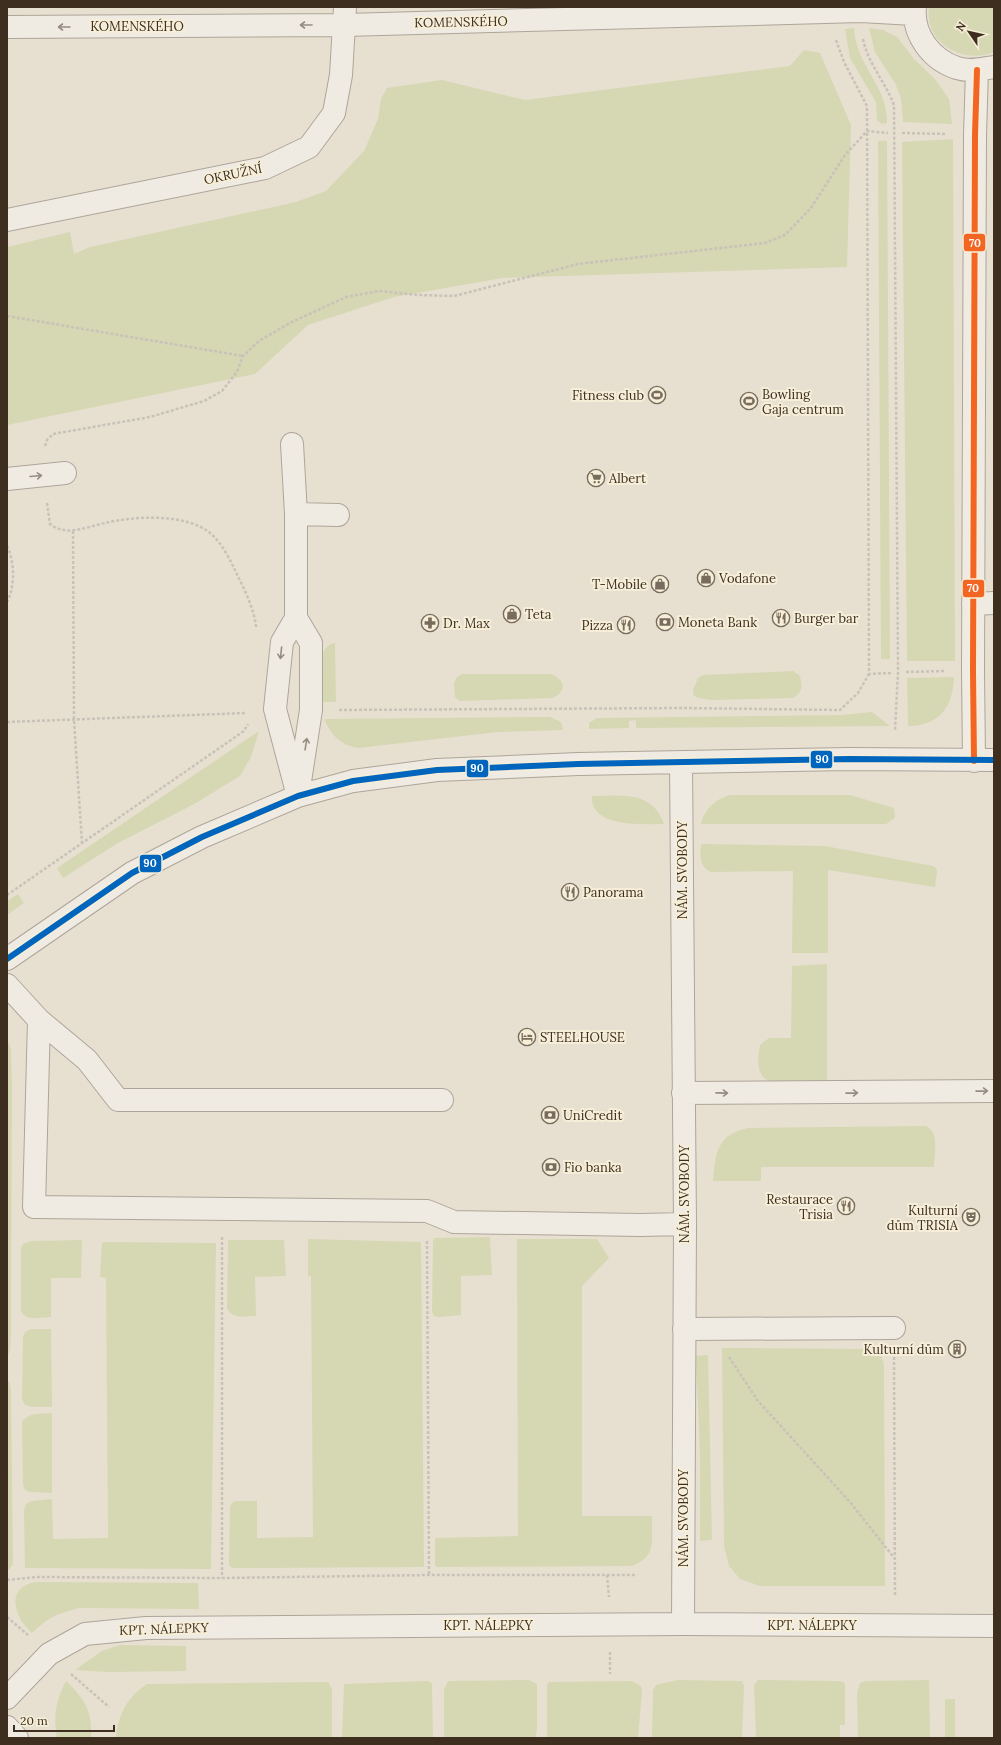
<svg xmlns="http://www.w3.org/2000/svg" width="1001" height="1745" font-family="Lora,serif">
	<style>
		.green { fill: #d6d7b3 }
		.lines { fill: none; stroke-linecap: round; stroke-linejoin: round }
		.minor-casing { stroke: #ada599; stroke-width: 24 }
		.path { stroke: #c8c2b9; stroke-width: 2.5; stroke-dasharray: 3 2; stroke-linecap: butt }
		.minor { stroke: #efebe3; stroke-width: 22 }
		.bus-1-casing { stroke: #f7eed8; stroke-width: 9 }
		.bus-2-casing { stroke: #f7eed8; stroke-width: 9 }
		.bus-1 { stroke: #f26522; stroke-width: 6 }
		.bus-2 { stroke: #0065bd; stroke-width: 6 }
		.oneway { stroke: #968c82 }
		.labels { text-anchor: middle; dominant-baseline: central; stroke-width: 4; stroke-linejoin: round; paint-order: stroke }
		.street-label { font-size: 13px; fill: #3d2e20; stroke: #f7eed8 }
		.poi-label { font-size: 13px; fill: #3d2e20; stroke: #f7eed8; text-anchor: start }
		.line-badge { stroke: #f7eed8; stroke-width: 1.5 }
		.badge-label { font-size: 11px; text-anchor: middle; font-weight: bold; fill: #fff }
	</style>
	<rect width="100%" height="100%" fill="#e7e0d1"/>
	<path class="green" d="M 929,7 L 994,7 L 994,52 C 963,65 924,43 929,7 Z
		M 854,28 C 856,67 888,85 887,123 L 882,124 L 877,120 L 876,102 L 850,58 L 845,29 Z
		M 869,28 L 883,30 L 897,37 L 915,60 L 935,79 L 949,99 L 952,124 L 903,122 L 901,98 L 895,83 L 875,52 Z
		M 804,50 L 820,53 L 851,125 L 847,267 L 503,278 L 394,297 L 308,325 L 255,374 L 7,425 L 7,247 L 70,232 L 74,254 L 90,247 L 296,202 L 326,191 L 364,151 L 378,119 L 381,99 L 387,88 L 442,80 L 525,100 L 790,66 Z
		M 953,139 L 955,661 L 907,661 L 902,142 Z
		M 878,141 L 887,141 L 890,659 L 881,659 Z
		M 335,643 L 336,702 L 322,702 C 321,687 314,646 335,643 Z
		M 793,671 L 799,675 C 803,684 803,693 793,698 L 710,700 L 699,698 L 694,696 L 693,690 L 698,678 L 703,675 Z
		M 462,674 L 551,674 C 566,680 567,692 552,698 L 460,701 L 455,697 L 454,683 L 457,677 Z
		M 954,677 C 953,707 939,726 908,726 L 907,678 Z
		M 872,712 L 890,726 L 636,728 L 636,720 L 629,721 L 629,728 L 589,729 L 589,723 L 597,718 L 842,715 Z
		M 550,717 L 561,722 L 563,730 L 498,732 L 358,748 C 340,745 331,735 324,719 Z
		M 259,731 L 251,757 L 240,776 L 196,803 L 118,843 L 63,878 L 57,868 Z
		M 730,795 L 850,795 L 894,808 L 895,818 L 886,824 L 701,824 C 704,809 716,799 730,795 Z
		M 592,796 C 621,796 652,790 664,824 C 644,824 589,828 592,796 Z
		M 701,844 L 825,846 L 933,866 L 936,868 L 937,872 L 935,887 L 828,870 L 828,953 L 792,953 L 793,871 L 711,872 C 699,866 700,857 701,844 Z
		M 18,894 L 24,903 L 7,915 L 7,901 Z
		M 827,964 L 827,1081 L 769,1081 C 755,1074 758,1058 760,1045 L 769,1038 L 791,1038 L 792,966 Z
		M 7,1039 L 11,1049 L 12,1088 L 11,1331 L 10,1350 L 7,1359 Z
		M 926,1126 C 940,1133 934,1154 934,1167 L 761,1167 L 761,1181 L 713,1181 C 716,1153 716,1135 748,1128 Z
		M 490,1237 L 492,1275 L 461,1276 L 461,1315 L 439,1317 L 434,1316 L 432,1312 L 433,1242 L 434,1238 Z
		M 308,1239 L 421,1242 L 424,1567 L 234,1568 L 231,1567 L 229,1565 L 230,1507 L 232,1503 L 235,1501 L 257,1501 L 257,1538 L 313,1537 L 311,1276 L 308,1276 Z
		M 517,1239 L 597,1239 L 609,1258 L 582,1286 L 582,1516 L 652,1516 C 651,1540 658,1557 631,1566 L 437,1567 L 435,1565 L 435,1538 L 518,1536 Z
		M 82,1240 L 81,1278 L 51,1278 L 51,1317 C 41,1317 26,1322 21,1311 L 21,1248 L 23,1244 L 31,1241 Z
		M 228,1240 L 284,1240 L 286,1276 L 255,1277 L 256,1316 C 245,1316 232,1320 227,1308 Z
		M 107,1242 L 216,1243 L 211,1569 L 25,1568 L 24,1510 L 26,1504 L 32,1501 L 52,1499 L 53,1539 L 108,1538 L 106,1278 L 100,1277 L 102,1243 Z
		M 31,1329 L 51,1329 L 52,1407 L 32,1407 L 25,1405 L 22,1399 L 23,1337 L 25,1332 Z
		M 722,1348 L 871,1349 L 880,1353 L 884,1364 L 885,1586 L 760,1586 L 740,1579 L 729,1566 L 724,1546 Z
		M 708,1355 L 712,1540 L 700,1541 L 700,1455 L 696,1356 Z
		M 7,1380 L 10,1383 L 11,1390 L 13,1561 L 12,1566 L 7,1571 Z
		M 52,1413 L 52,1493 L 30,1492 L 25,1490 L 23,1484 L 22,1422 C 29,1412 41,1414 52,1413 Z
		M 35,1582 L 198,1583 L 199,1609 L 79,1608 C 56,1614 49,1617 32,1633 C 15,1618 4,1588 35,1582 Z
		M 120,1645 L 186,1646 L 186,1671 L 108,1672 L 75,1670 L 102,1651 Z
		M 529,1680 L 537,1684 L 537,1730 L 535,1738 L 444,1738 L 444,1690 L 448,1681 Z
		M 678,1680 L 742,1681 L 744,1686 L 742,1738 L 652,1738 L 653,1690 L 656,1685 Z
		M 758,1680 L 839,1681 L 845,1683 L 845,1725 L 840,1725 L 840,1738 L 756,1738 L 754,1685 Z
		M 929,1680 L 930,1738 L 858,1738 L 857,1693 L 860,1683 L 866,1681 Z
		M 66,1681 C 85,1699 93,1712 91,1738 L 57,1738 C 53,1716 56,1700 66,1681 Z
		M 427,1681 L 431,1682 L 432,1685 L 433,1738 L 342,1738 L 344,1684 Z
		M 632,1681 L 641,1686 L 642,1691 L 638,1738 L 547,1738 L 547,1685 L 549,1682 Z
		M 324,1682 L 328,1682 L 332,1689 L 332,1738 L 116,1738 C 118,1715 127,1697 147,1684 Z
		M 945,1699 L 955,1699 L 955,1738 L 945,1738 Z"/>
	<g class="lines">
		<defs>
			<path id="minor" d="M 915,7 C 912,35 932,60 957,68 C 969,72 982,69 994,67
				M 7,27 L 345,25 L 861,11 L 914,14
				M 7,220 L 265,168 L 309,147 L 334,113 L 341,75 L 345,7
				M 292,444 L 296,514 L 296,618 L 282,642 L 275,709 L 298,796
				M 7,479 L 65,473
				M 296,514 L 338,515
				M 973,604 L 994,603
				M 296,618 L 311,643 L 311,710 L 299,788
				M 974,761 L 973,671 L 975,135 L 977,70
				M 681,764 L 685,1224 L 683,1624
				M 7,959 L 132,873 L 202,837 L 298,796 L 353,781 L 437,770 L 578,764 L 849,759 L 994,760
				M 7,985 L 39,1020 L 34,1207 L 427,1211 L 454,1222 L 640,1225 L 685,1224
				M 39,1020 L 87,1060 L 118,1100 L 442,1100
				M 683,1093 L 994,1091
				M 684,1329 L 894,1328
				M 7,1698 L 49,1654 L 85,1634 L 146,1628 L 683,1624 L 994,1626
				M 7,1727 L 17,1738"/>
		</defs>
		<use href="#minor" class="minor-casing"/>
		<path class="path" d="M 863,39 C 868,64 885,81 894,105 L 898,672 L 895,730
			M 836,40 L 844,62 L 867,106 L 869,674 L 891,673
			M 902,133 L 946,134
			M 7,316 L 243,356
			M 45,446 L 47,440 L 53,434 L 150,417 L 204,401 L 222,391 L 237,372 L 243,356 L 259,341 L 290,323 L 346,297 L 379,291 L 418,295 L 454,296 L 578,264 L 765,243 L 785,235 L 811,208 L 845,155 L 867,131 L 888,133
			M 47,503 L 50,524 C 66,537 86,527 105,523 C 134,516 186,513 210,533 C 221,542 228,556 234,568 C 243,587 254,607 256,627
			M 73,531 L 74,720 L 82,843
			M 7,546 C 15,562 15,587 7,602
			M 906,672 L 944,671
			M 339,710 L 684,708 L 840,710 L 858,693 L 869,674
			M 7,722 L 246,713
			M 7,895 L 244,731 L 248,724
			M 222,1237 L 222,1578
			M 427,1241 L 429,1575
			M 729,1357 L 758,1401 L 850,1502 L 895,1559
			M 894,1357 L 895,1595
			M 607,1575 L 609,1597
			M 7,1580 L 38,1577 L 222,1578 L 429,1575 L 636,1575
			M 7,1617 L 28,1635
			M 610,1652 L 610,1674
			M 71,1674 L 109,1707"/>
		<use href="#minor" class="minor"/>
		<defs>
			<path id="bus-1" d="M 974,761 L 973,671 L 975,135 L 977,70"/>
			<path id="bus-2" d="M 7,959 L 132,873 L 202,837 L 298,796 L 353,781 L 437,770 L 578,764 L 849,759 L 994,760"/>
		</defs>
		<use href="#bus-1" class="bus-1-casing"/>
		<use href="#bus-2" class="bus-2-casing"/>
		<use href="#bus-1" class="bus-1"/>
		<use href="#bus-2" class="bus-2"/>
	</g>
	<defs><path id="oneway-shaft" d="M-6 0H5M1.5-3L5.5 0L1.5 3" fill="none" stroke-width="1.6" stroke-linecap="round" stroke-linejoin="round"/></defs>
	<g class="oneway">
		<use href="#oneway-shaft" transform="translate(306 25) rotate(180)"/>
		<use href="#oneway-shaft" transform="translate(64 27) rotate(180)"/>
		<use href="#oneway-shaft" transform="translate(36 476) rotate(-5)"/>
		<use href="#oneway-shaft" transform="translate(281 653) rotate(96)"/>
		<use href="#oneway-shaft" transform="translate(306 744) rotate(-81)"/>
		<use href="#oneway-shaft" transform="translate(982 1091) rotate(-1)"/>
		<use href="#oneway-shaft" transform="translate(722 1093) rotate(1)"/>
		<use href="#oneway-shaft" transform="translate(852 1093) rotate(-1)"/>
	</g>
	<defs>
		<symbol id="stadium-ring" viewBox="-11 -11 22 22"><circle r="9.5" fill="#f7eed8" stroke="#786c5e" stroke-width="1.5"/><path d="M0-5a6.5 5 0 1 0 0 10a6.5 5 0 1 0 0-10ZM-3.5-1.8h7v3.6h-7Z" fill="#786c5e"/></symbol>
		<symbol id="supermarket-ring" viewBox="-11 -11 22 22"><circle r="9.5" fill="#f7eed8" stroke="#786c5e" stroke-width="1.5"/><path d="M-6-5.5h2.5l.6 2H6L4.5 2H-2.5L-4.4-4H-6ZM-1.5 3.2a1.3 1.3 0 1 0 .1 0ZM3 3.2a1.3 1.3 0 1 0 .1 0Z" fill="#786c5e"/></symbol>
		<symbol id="shop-ring" viewBox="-11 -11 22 22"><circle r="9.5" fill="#f7eed8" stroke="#786c5e" stroke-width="1.5"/><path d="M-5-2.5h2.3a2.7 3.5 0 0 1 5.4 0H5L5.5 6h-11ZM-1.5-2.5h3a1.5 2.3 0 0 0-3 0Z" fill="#786c5e"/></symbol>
		<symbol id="restaurant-ring" viewBox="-11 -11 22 22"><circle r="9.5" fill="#f7eed8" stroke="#786c5e" stroke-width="1.5"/><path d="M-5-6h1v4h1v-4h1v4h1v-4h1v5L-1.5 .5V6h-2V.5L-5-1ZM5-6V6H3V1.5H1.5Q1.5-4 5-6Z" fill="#786c5e"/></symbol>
		<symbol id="bank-ring" viewBox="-11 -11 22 22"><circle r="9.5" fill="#f7eed8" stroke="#786c5e" stroke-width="1.5"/><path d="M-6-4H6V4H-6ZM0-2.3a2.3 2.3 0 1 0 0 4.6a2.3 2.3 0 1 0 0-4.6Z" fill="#786c5e"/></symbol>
		<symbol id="pharmacy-ring" viewBox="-11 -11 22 22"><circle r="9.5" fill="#f7eed8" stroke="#786c5e" stroke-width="1.5"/><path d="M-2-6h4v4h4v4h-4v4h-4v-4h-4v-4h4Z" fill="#786c5e"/></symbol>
		<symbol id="hotel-ring" viewBox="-11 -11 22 22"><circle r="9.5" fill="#f7eed8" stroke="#786c5e" stroke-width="1.5"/><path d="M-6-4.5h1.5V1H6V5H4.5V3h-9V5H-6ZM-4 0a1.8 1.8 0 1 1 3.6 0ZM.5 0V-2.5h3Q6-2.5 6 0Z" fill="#786c5e"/></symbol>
		<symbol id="theatre-ring" viewBox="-11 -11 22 22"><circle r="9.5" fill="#f7eed8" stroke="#786c5e" stroke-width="1.5"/><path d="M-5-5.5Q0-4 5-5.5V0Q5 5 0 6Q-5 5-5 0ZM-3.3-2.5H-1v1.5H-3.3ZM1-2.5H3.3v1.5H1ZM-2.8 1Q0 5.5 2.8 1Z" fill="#786c5e"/></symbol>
		<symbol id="building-ring" viewBox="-11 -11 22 22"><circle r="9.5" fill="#f7eed8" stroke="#786c5e" stroke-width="1.5"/><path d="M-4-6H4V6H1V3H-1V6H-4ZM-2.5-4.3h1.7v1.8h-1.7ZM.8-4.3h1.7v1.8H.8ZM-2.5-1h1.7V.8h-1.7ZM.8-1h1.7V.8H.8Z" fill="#786c5e"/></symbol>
	</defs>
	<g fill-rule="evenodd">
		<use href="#stadium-ring" x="647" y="385" width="20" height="20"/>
		<use href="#stadium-ring" x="739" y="391" width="20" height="20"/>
		<use href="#supermarket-ring" x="586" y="468" width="20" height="20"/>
		<use href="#shop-ring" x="696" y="568" width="20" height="20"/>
		<use href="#shop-ring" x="650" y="574" width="20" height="20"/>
		<use href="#shop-ring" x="502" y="604" width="20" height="20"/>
		<use href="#restaurant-ring" x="771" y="608" width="20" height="20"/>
		<use href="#bank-ring" x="655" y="612" width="20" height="20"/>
		<use href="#pharmacy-ring" x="420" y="613" width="20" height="20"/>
		<use href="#restaurant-ring" x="616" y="615" width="20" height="20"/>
		<use href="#restaurant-ring" x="560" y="882" width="20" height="20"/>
		<use href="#hotel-ring" x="517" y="1027" width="20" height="20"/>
		<use href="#bank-ring" x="540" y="1105" width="20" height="20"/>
		<use href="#bank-ring" x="541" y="1157" width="20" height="20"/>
		<use href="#restaurant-ring" x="836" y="1196" width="20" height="20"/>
		<use href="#theatre-ring" x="961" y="1207" width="20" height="20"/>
		<use href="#building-ring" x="947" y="1339" width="20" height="20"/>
	</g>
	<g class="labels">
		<g class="street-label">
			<text transform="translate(461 22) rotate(-1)">KOMENSKÉHO</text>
			<text x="137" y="26">KOMENSKÉHO</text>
			<text transform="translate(233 174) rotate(-12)">OKRUŽNÍ</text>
			<text transform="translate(682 870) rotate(-90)">NÁM. SVOBODY</text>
			<text transform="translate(684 1194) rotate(-90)">NÁM. SVOBODY</text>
			<text transform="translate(683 1518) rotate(-90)">NÁM. SVOBODY</text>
			<text x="488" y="1625">KPT. NÁLEPKY</text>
			<text x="812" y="1625">KPT. NÁLEPKY</text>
			<text transform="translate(164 1629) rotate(-2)">KPT. NÁLEPKY</text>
		</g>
		<g class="poi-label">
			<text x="762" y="394">Bowling<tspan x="762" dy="15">Gaja centrum</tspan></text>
			<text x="644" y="395" text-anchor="end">Fitness club</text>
			<text x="609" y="478">Albert</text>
			<text x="719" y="578">Vodafone</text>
			<text x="647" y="584" text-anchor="end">T-Mobile</text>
			<text x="525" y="614">Teta</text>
			<text x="794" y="618">Burger bar</text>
			<text x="678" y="622">Moneta Bank</text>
			<text x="443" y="623">Dr. Max</text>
			<text x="613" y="625" text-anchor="end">Pizza</text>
			<text x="583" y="892">Panorama</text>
			<text x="540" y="1037">STEELHOUSE</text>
			<text x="563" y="1115">UniCredit</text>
			<text x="564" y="1167">Fio banka</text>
			<text x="833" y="1199" text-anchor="end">Restaurace<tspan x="833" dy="15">Trisia</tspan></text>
			<text x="958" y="1210" text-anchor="end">Kulturní<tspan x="958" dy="15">dům TRISIA</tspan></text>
			<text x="944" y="1349" text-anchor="end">Kulturní dům</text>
		</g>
	</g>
	<g class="line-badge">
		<rect x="963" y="233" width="23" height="19" rx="4" fill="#f26522"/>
		<rect x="962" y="579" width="23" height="19" rx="4" fill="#f26522"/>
		<rect x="810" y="750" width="23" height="19" rx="4" fill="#0065bd"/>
		<rect x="466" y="759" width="23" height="19" rx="4" fill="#0065bd"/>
		<rect x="139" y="854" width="23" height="19" rx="4" fill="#0065bd"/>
	</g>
	<g class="badge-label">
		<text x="975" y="247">70</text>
		<text x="973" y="592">70</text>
		<text x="822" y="763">90</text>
		<text x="477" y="772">90</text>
		<text x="150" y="867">90</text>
	</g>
	<rect width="1001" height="1745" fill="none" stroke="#3d2e20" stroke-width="16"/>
	<g transform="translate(969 32) rotate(304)" stroke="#f7eed8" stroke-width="3" paint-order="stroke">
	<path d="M0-3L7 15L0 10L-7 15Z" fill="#3d2e20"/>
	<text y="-6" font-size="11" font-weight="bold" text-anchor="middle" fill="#3d2e20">N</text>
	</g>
	<path d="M14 1725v6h100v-6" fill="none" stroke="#3d2e20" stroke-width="2"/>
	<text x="20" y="1725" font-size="12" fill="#3d2e20" stroke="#f7eed8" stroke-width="3" paint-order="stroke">20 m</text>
</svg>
